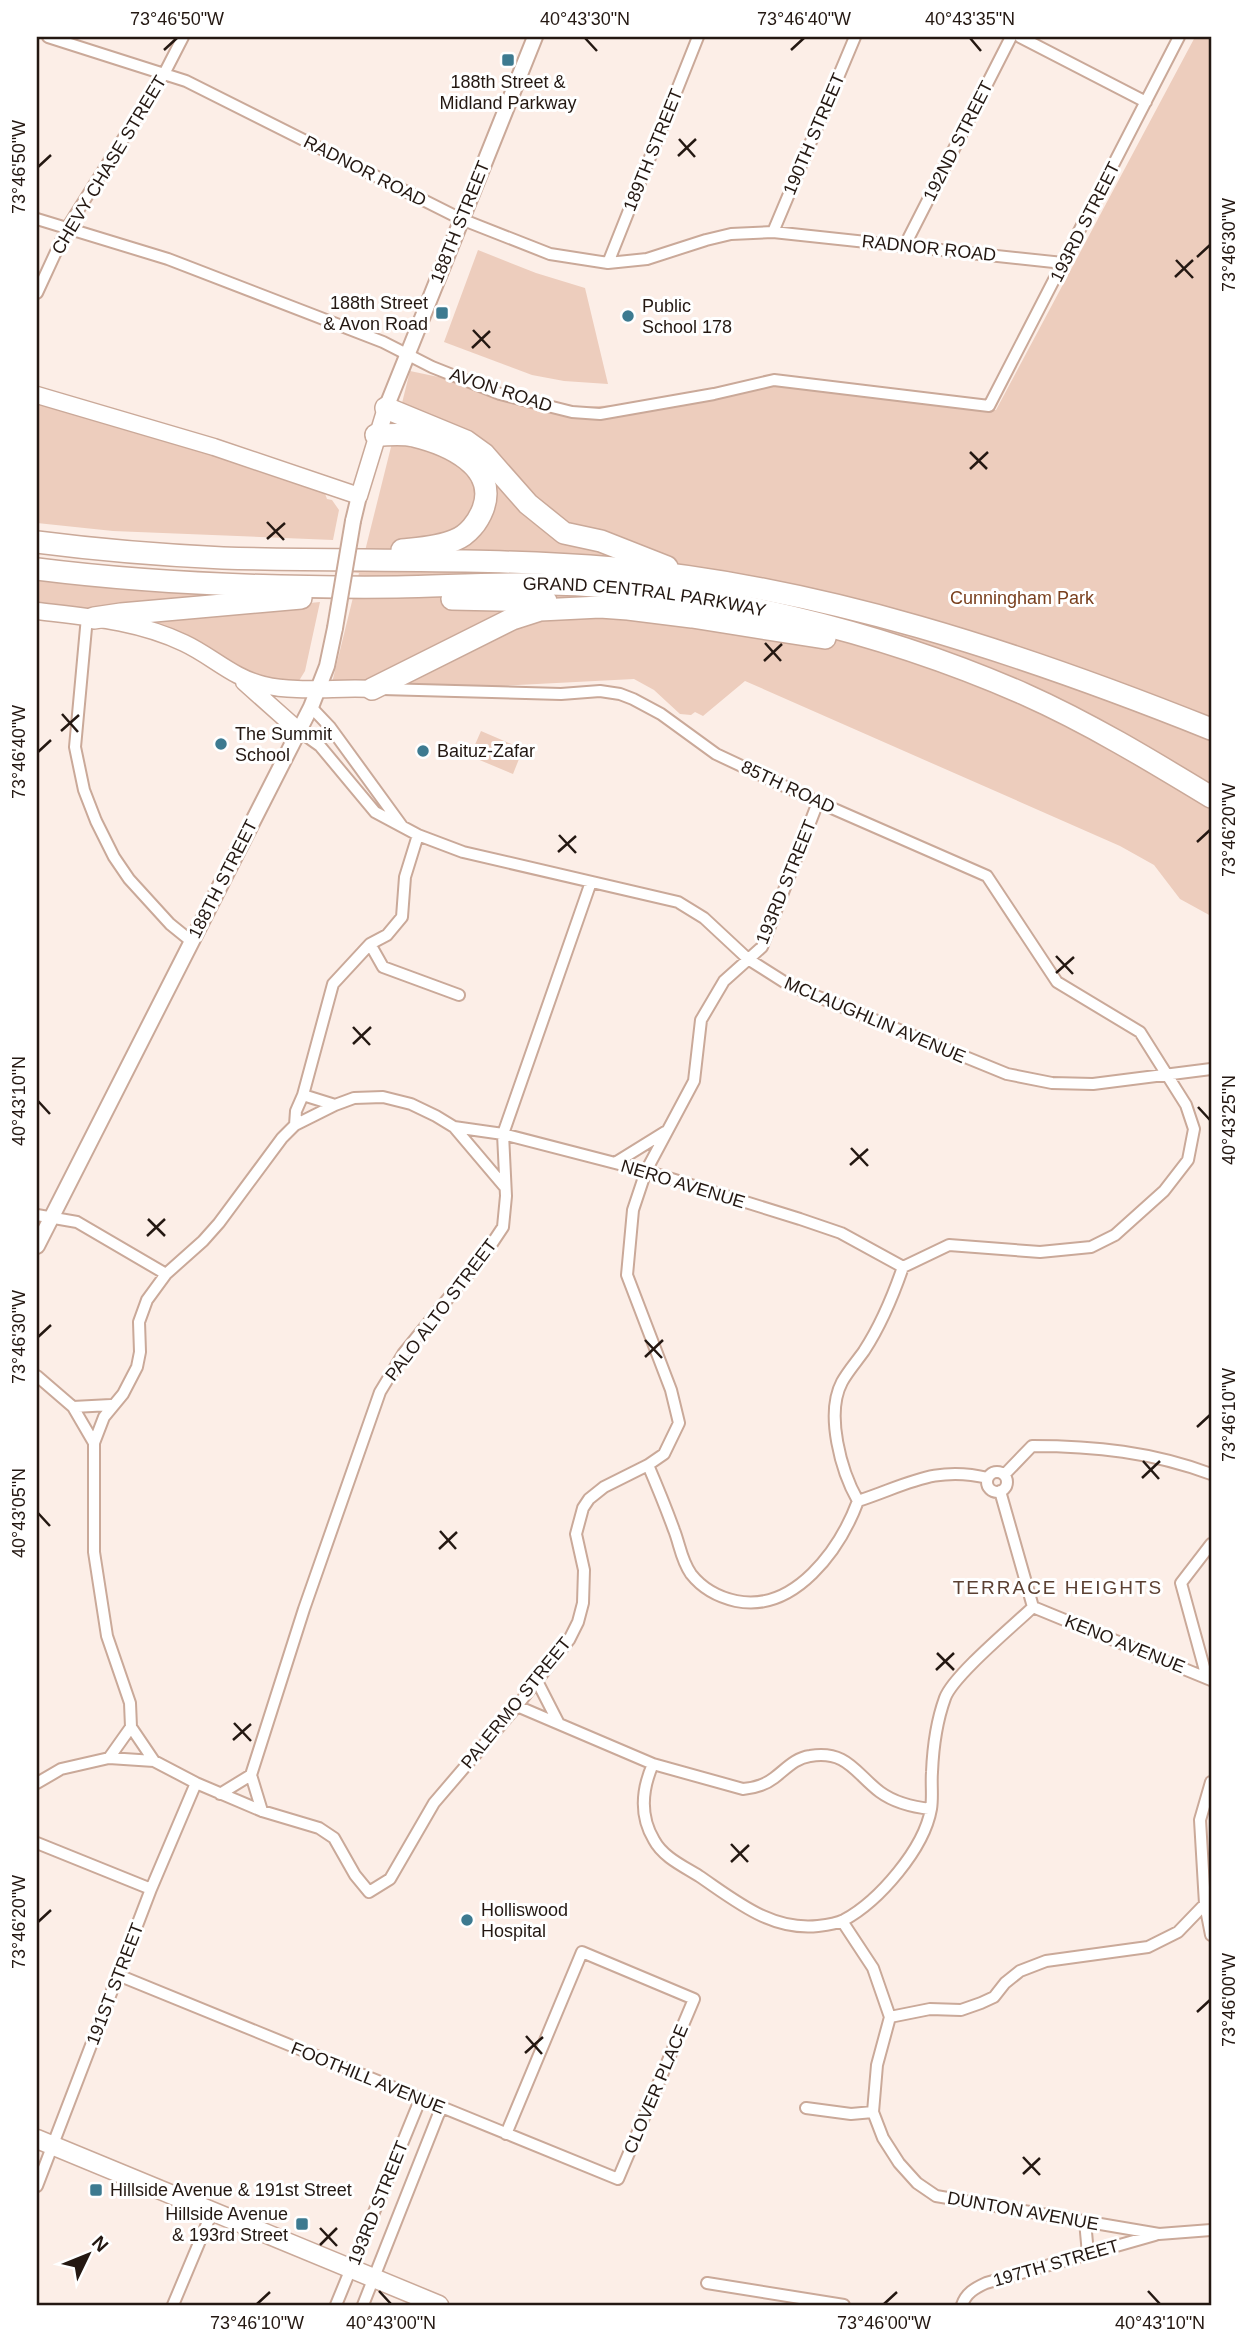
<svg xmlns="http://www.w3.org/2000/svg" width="1248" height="2342" font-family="Helvetica,sans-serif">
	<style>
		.green { fill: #edcdbd }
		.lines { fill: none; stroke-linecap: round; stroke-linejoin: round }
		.minor-casing { stroke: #caa999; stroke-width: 14 }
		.tertiary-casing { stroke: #caa999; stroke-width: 18 }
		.secondary-casing { stroke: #caa999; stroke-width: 19 }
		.primary-casing { stroke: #caa999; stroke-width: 21 }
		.motorway-casing { stroke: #caa999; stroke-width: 24 }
		.minor { stroke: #fff; stroke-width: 10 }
		.tertiary { stroke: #fff; stroke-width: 14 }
		.secondary { stroke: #fff; stroke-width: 16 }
		.primary { stroke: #fff; stroke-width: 18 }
		.motorway { stroke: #fff; stroke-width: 21 }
		.tertiary-bridge-casing { stroke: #caa999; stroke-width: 18; stroke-linecap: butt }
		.tertiary-bridge { stroke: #fff; stroke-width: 14 }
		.ticks { fill: none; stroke: #241812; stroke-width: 2.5 }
		.poi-dot { fill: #3d7a90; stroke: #fff; stroke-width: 2.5 }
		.labels { text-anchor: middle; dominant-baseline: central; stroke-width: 6; stroke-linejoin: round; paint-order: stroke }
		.poi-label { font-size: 18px; fill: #241812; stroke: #fff; text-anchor: start }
		.street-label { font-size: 18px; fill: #241812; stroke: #fff }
		.park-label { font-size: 18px; fill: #7a401e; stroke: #fff }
		.neighbourhood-label { font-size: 19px; letter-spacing: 2px; fill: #5b4032; stroke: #fff }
		.neatline { fill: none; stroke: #241812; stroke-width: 2.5 }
		.ticks-label { font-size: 18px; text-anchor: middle; fill: #241812 }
	</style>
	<rect width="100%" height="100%" fill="#fceee7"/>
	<path class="green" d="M 1195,37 L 1211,37 L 1211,916 L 1180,899 L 1154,865 L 1120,846 L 745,681 L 703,716 L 695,712 L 691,715 L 680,714 L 654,690 L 634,679 L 329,695 L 359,573 L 285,568 L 361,567 L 410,371 L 581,407 L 653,403 L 780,379 L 965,409 L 996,410 Z
		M 478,250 L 536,273 L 585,288 L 608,384 L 564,381 L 532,375 L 444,342 Z
		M 37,399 L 324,491 L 327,499 L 332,500 L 339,510 L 333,540 L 113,531 L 37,523 Z
		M 37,580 L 127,588 L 295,593 C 209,601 123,614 37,605 Z
		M 320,602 L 305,671 L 297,684 L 264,683 L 155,626 L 153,618 Z
		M 481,731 L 523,749 L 513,774 L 470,756 Z"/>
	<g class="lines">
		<defs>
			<path id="minor" d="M 48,37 L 186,81 L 461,219 L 550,254 L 608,263 L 647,259 L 706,240 L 731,234 L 773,232 L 1063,263
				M 1020,37 L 1146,102
				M 37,219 L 168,259 L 383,342 L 432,367 L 500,394 L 572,412 L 600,414 L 714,394 L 774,380 L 989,406 L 1179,37
				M 773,232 L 855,37
				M 905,245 L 1011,37
				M 608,263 L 698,37
				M 37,293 L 67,228 L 164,74 L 183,37
				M 87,617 L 75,747 L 84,790 L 96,821 L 114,857 L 129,879 L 170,924 L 191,941
				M 382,689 L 561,694 L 600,691 L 620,694 L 633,699 L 661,714 L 716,754 L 818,802 L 987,876 L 1057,982 L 1140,1032 L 1186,1105 L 1194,1129 L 1188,1160 L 1164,1191 L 1115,1235 L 1091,1247 L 1040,1252 L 949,1245 L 903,1267 C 893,1296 881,1325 864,1351 C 857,1361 848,1371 842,1382 C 825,1414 841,1471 858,1501
				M 311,707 L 330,727 L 402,826
				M 299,731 L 320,746 L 375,812 L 418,835 L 463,852 L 678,902 L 704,918 L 748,959 L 789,985 L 1007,1074 L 1052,1083 L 1093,1084 L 1211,1069
				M 370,944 L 383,967 L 459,995
				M 303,1095 L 335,1105
				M 295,1125 L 335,1105 L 354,1098 L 383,1097 L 411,1104 L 436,1116 L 454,1127 L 503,1134 L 646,1171 L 800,1219 L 841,1233 L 903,1267
				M 454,1127 L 504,1186
				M 615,1163 L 665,1132
				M 37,1215 L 77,1222 L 166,1274
				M 37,1376 L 73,1407 L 94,1443
				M 73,1407 L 111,1405
				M 648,1465 C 657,1486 666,1508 674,1530 C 680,1545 681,1560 691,1574 C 702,1588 718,1597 736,1601 C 795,1613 840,1549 858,1501
				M987 1482a10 10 0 1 1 20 0a10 10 0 1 1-20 0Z
				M 1004,1475 L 1032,1446 C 1095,1446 1152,1452 1211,1474
				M 1000,1491 L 1033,1607 L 1211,1680
				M 858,1501 C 907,1485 935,1465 988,1478
				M 1211,1675 L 1207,1678 L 1181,1583 L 1211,1544
				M 537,1681 L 558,1722
				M 517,1706 L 653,1764 L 743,1789 C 754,1788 765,1785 774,1778 C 786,1769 795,1758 810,1756 C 847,1750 855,1773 880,1792 C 895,1803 912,1807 931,1809
				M 109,1758 L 131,1727
				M 154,1761 L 131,1727 L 130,1703 L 107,1636 L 94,1552 L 94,1443 L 104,1417 L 123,1394 L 137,1367 L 140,1352 L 139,1322 L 147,1300 L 166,1274 L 203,1241 L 219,1223 L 282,1138 L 295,1125 L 296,1111 L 303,1095 L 333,984 L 370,944 L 387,935 L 402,917 L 405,877 L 418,835
				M 653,1764 C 642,1789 639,1815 654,1840 C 663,1857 683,1866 699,1876 C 736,1901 771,1931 818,1926 C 827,1925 836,1924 844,1920 C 879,1901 924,1849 931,1809 C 933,1797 931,1784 932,1772 C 933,1748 937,1720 945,1698 C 953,1676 1013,1626 1033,1607
				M 1211,1782 L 1200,1820 L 1205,1904 L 1211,1935
				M 37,1783 L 61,1769 L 109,1758 L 154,1761 L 196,1783 L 262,1811 L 319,1828 L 334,1838 L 355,1875 L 369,1892 L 390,1879 L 434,1803 L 517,1706 L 569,1640 L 578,1622 L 583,1603 L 584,1570 L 576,1534 L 583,1508 L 589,1499 L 604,1487 L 648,1465 L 664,1454 L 679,1423 L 671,1390 L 627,1275 L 633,1210 L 646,1171 L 694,1081 L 701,1020 L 724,981 L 762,947 L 818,802
				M 220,1794 L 251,1775
				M 262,1811 L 251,1775 L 304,1609 L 380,1392 L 403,1354 L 489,1248 L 503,1227 L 506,1196 L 503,1134 L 591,882
				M 37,1843 L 151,1889
				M 842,1921 L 873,1968 L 890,2017 L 877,2065 L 873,2112 L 883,2138 L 899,2163 L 917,2183 L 936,2196 L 1159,2234 L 1211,2230
				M 118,1975 L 618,2179 L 694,1999 L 582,1952 L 506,2134
				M 890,2017 L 930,2009 L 961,2010 L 981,2003 L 994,1997 L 1005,1983 L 1020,1971 L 1046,1961 L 1148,1947 L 1178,1932 L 1205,1904 L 1211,1912
				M 806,2108 L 851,2114 L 873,2112
				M 37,2186 L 151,1889 L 196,1783
				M 1085,2221 L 1088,2254
				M 707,2283 L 844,2305
				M 173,2305 L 212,2212
				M 336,2305 L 420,2100
				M 363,2305 L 441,2108
				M 962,2305 C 966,2293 975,2288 986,2283 L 1155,2235"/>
			<path id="tertiary" d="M 386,408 L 535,37
				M 353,521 L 359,496
				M 37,1246 L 311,707 L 327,666 L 335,628"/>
			<path id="secondary" d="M 37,395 L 214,447 L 359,496 L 386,408
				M 37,611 C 87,617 138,621 184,643 C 212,656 233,678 264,685 C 296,693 338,687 372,689
				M 244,682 L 299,731"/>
			<path id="primary" d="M 37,2139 L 439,2305"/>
			<g id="motorway">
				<path d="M 386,408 L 466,441 L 484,454 L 528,504 L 564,533 L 601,541 L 667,567"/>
				<path d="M 376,435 C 388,435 403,433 414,436 C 447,444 499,466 483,509 C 478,522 468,535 455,540 C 439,547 420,548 402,550"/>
				<path d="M 37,542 C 99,550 160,555 223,558 C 353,562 484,557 614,568 C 820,586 1021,653 1211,729"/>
				<path id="s1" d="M 37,569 C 156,584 277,588 397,587 C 448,586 499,583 550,584 C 704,587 883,632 1024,694 C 1089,723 1150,760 1211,797"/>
				<path d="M 452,599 L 546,601"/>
				<path d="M 94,618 L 121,614 L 301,598"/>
				<path d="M 372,689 L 512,619 L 540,610 L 600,607 L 628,609 L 692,617 L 825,638"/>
			</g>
		</defs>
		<use href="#minor" class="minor-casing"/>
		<use href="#tertiary" class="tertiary-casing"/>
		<use href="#secondary" class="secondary-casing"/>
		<use href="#primary" class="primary-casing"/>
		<use href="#motorway" class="motorway-casing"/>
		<use href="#minor" class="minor"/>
		<use href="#tertiary" class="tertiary"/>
		<use href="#secondary" class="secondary"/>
		<use href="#primary" class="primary"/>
		<use href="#motorway" class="motorway"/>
		<defs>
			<path id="tertiary-bridge" d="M 335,628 L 353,521"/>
		</defs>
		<use href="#tertiary-bridge" class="tertiary-bridge-casing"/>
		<use href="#tertiary-bridge" class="tertiary-bridge"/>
	</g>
	<path class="ticks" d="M 585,38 L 597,51M 970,38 L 981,51M 164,50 L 177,38M 791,50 L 804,38M 679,139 L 695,157M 678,156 L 696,139M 38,167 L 51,155M 1197,257 L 1210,245M 1176,260 L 1193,278M 1175,277 L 1193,260M 473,330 L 490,348M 472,348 L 490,331M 970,452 L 987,469M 970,469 L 988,452M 267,522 L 284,540M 267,539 L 285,523M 765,643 L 781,661M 764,661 L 782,644M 62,714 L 78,732M 61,731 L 79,715M 38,752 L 51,740M 559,835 L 576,853M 1197,842 L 1210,830M 558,852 L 576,836M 1056,956 L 1073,974M 1056,973 L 1074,957M 353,1027 L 370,1045M 353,1044 L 371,1027M 38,1101 L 50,1114M 1198,1107 L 1210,1120M 851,1148 L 868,1166M 850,1165 L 868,1149M 148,1219 L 165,1236M 147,1236 L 165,1219M 38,1337 L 51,1325M 645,1340 L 662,1358M 645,1357 L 663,1340M 1197,1427 L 1210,1415M 1143,1461 L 1159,1479M 1142,1478 L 1160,1461M 38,1513 L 50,1526M 440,1531 L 456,1549M 439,1549 L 457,1532M 937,1653 L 954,1670M 936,1670 L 954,1653M 234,1723 L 251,1741M 233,1740 L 251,1724M 731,1844 L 748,1862M 731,1862 L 749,1845M 38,1922 L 51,1910M 1197,2012 L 1210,2000M 526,2036 L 542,2054M 525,2053 L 543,2037M 1023,2157 L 1040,2175M 1023,2174 L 1040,2158M 320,2228 L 337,2246M 320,2245 L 337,2228M 379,2291 L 391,2304M 1148,2291 L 1160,2304M 257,2304 L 270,2292M 884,2304 L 897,2292"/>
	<g class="poi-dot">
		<rect x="501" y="53" width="14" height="14" rx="3.5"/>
		<rect x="435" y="306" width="14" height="14" rx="3.5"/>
		<circle cx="628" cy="316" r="7"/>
		<circle cx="221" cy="744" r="7"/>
		<circle cx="423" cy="751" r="7"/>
		<circle cx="467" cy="1920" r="7"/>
		<rect x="89" y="2183" width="14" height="14" rx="3.5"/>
		<rect x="295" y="2217" width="14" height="14" rx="3.5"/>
	</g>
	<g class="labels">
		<g class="poi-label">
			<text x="508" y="82" text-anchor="middle">188th Street &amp;<tspan x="508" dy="21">Midland Parkway</tspan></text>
			<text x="428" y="303" text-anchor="end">188th Street<tspan x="428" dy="21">&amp; Avon Road</tspan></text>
			<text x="642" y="306">Public<tspan x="642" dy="21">School 178</tspan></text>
			<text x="235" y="734">The Summit<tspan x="235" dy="21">School</tspan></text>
			<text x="437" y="751">Baituz-Zafar</text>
			<text x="481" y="1910">Holliswood<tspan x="481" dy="21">Hospital</tspan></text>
			<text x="110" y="2190">Hillside Avenue &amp; 191st Street</text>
			<text x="288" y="2214" text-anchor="end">Hillside Avenue<tspan x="288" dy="21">&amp; 193rd Street</tspan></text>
		</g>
		<g class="street-label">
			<text transform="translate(814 134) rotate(-67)">190TH STREET</text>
			<text transform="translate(958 141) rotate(-63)">192ND STREET</text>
			<text transform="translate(653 150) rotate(-68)">189TH STREET</text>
			<text transform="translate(109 165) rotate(-59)">CHEVY CHASE STREET</text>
			<text transform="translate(365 171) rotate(27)">RADNOR ROAD</text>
			<text transform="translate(460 222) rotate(-68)">188TH STREET</text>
			<text transform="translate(1085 222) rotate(-63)">193RD STREET</text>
			<text transform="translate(929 248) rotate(6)">RADNOR ROAD</text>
			<text transform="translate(501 390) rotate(18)">AVON ROAD</text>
			<text stroke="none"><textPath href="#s1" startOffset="609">GRAND CENTRAL PARKWAY</textPath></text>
			<text transform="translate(788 787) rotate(25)">85TH ROAD</text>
			<text transform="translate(223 879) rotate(-63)">188TH STREET</text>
			<text transform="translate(786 882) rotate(-68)">193RD STREET</text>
			<text transform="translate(875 1020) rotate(23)">MCLAUGHLIN AVENUE</text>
			<text transform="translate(683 1184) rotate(17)">NERO AVENUE</text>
			<text transform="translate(441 1310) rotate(-53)">PALO ALTO STREET</text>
			<text transform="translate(1125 1644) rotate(22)">KENO AVENUE</text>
			<text transform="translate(516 1703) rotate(-51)">PALERMO STREET</text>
			<text transform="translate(115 1984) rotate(-69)">191ST STREET</text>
			<text transform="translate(368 2078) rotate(22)">FOOTHILL AVENUE</text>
			<text transform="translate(656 2089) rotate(-67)">CLOVER PLACE</text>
			<text transform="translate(378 2203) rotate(-68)">193RD STREET</text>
			<text transform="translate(1023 2211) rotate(10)">DUNTON AVENUE</text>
			<text transform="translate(1056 2263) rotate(-16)">197TH STREET</text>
		</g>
		<g class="park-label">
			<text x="1022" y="598">Cunningham Park</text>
		</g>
		<g class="neighbourhood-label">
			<text x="1058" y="1587">TERRACE HEIGHTS</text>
		</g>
	</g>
	<rect width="1248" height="2342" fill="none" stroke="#ffffff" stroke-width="77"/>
	<g transform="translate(88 2255) rotate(47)" stroke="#ffffff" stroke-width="5" paint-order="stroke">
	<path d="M0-5L12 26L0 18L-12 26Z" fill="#241812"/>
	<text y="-10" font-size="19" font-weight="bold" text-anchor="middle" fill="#241812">N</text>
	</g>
	<rect x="38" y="38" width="1172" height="2266" class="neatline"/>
	<g class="ticks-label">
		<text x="177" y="25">73°46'50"W</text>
		<text x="585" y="25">40°43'30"N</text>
		<text x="804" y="25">73°46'40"W</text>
		<text x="970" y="25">40°43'35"N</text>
		<text transform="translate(19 167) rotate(-90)" y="6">73°46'50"W</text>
		<text transform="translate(1229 245) rotate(-90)" y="6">73°46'30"W</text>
		<text transform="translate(19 752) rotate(-90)" y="6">73°46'40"W</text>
		<text transform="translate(1229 830) rotate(-90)" y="6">73°46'20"W</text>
		<text transform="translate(19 1101) rotate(-90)" y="6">40°43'10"N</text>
		<text transform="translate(1229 1120) rotate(-90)" y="6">40°43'25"N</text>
		<text transform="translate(19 1337) rotate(-90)" y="6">73°46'30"W</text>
		<text transform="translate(1229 1415) rotate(-90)" y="6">73°46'10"W</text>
		<text transform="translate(19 1513) rotate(-90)" y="6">40°43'05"N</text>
		<text transform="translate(19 1922) rotate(-90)" y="6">73°46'20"W</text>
		<text transform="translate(1229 2000) rotate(-90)" y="6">73°46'00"W</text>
		<text x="257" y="2329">73°46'10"W</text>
		<text x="391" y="2329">40°43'00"N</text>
		<text x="884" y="2329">73°46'00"W</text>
		<text x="1160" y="2329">40°43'10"N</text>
	</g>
</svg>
